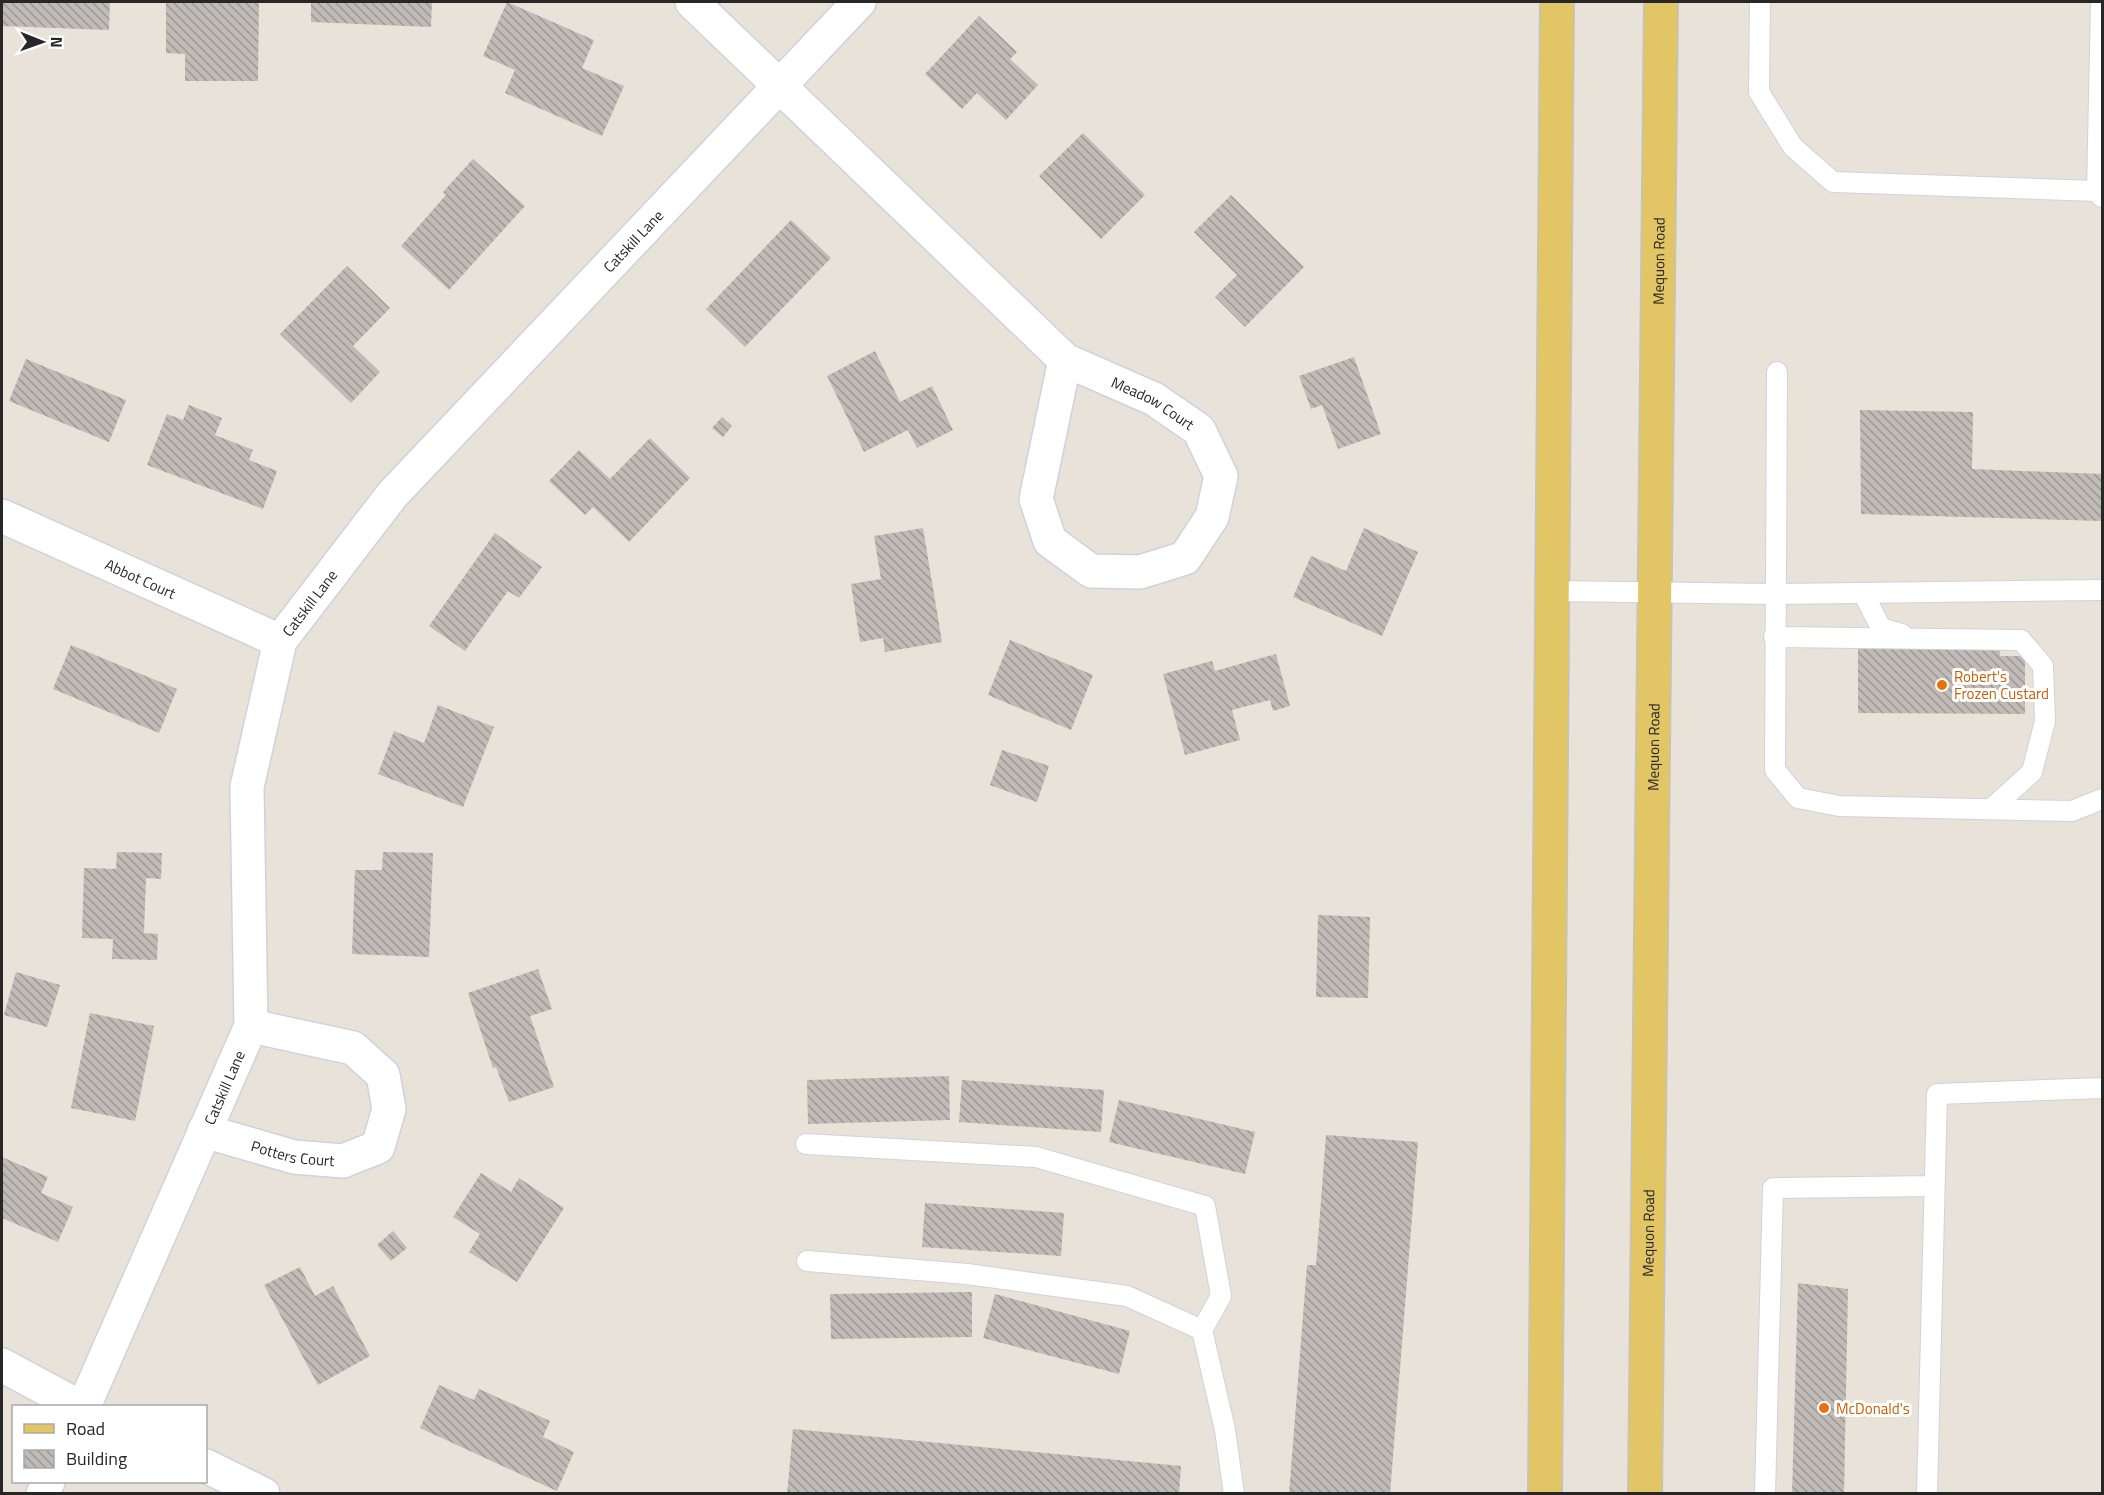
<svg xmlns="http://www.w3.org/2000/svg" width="2104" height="1495" font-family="'Titillium Web',sans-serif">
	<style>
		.building { fill: url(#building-back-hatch) }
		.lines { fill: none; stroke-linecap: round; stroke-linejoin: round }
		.lane-casing { stroke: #cfd2de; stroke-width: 22 }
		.street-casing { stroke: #cfd2de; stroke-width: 36 }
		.primary-casing { stroke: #c3c3c3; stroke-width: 36 }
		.lane { stroke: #fff; stroke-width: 20 }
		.street { stroke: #fff; stroke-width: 33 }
		.primary { stroke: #e2c564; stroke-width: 33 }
		.food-dot { fill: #e8710a; stroke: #fff; stroke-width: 2 }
		.labels { text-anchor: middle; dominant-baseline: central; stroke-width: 6; stroke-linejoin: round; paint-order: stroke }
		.street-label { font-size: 15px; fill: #272727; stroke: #fff }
		.food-label { font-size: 15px; fill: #c56008; stroke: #fff; text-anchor: start }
	</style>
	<defs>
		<pattern id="building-back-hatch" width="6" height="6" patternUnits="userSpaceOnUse" patternTransform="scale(1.5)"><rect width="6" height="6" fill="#c0bbb6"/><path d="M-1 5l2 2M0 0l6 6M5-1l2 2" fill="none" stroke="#9c9894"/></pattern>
	</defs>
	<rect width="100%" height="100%" fill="#e8e2d9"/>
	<path class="building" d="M 2,2 L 110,2 L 109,30 L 2,26 Z
		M 259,2 L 258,81 L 185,81 L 185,54 L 166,53 L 166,3 Z
		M 311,2 L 432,2 L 431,27 L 311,22 Z
		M 507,2 L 594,40 L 582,68 L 624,86 L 602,136 L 505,93 L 515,70 L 483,56 Z
		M 979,16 L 1017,52 L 1010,59 L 1038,85 L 1006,120 L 977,93 L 962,109 L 925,74 Z
		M 1083,133 L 1145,195 L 1101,239 L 1039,176 Z
		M 473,159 L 525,206 L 449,290 L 401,246 L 446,195 L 443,192 Z
		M 1231,195 L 1304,267 L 1245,327 L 1215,297 L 1237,275 L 1194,232 Z
		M 791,220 L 831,258 L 745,347 L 706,309 Z
		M 347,266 L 390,308 L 353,346 L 380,372 L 351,403 L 280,334 Z
		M 875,351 L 900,402 L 932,386 L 953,430 L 917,448 L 908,430 L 864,452 L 827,376 Z
		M 1354,357 L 1381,434 L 1338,449 L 1322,405 L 1311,409 L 1299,376 Z
		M 26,359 L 126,400 L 109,442 L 9,401 Z
		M 189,405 L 222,418 L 215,435 L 253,450 L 249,460 L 277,471 L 263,509 L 147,465 L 167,414 L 183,420 Z
		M 1860,410 L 1973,412 L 1972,469 L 2102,474 L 2102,521 L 1861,514 Z
		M 722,417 L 732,426 L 723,437 L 712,428 Z
		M 650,438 L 690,478 L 629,542 L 593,507 L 585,515 L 549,481 L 579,450 L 610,479 Z
		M 923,528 L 942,642 L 885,652 L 883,638 L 860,642 L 851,584 L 881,579 L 874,536 Z
		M 1364,528 L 1418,552 L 1382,636 L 1293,597 L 1311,556 L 1346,571 Z
		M 495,533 L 542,567 L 519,598 L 508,591 L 465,651 L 429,626 Z
		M 1010,640 L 1093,675 L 1071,730 L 988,695 Z
		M 71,645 L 177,689 L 159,733 L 53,689 Z
		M 1858,645 L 2000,646 L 2000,656 L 2025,656 L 2025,714 L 1858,713 Z
		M 1276,654 L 1290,706 L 1273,711 L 1270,700 L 1232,710 L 1240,740 L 1185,755 L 1163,674 L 1212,661 L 1215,671 Z
		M 438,705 L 494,727 L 463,807 L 378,774 L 394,731 L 424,743 Z
		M 1002,750 L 1049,766 L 1037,802 L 990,785 Z
		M 117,852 L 162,853 L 161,879 L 146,878 L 144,933 L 158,934 L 157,960 L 112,959 L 113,939 L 82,938 L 84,868 L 116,869 Z
		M 383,852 L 433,853 L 429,957 L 352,954 L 355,870 L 382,870 Z
		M 1318,915 L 1370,917 L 1368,998 L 1316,997 Z
		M 538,969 L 552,1009 L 530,1016 L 554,1087 L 509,1102 L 496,1067 L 493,1068 L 468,993 Z
		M 16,972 L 60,985 L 47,1027 L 4,1015 Z
		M 90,1013 L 154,1026 L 135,1121 L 71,1108 Z
		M 949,1076 L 950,1120 L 808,1124 L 807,1080 Z
		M 962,1080 L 1104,1090 L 1101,1132 L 959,1122 Z
		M 1119,1100 L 1255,1132 L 1245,1174 L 1109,1142 Z
		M 1326,1135 L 1418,1142 L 1390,1494 L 1289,1494 L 1307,1265 L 1316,1265 Z
		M 2,1157 L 48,1177 L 41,1193 L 73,1207 L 58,1242 L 2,1218 Z
		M 481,1173 L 511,1192 L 519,1178 L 564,1208 L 517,1282 L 469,1252 L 480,1234 L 453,1217 Z
		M 925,1203 L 1064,1213 L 1061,1256 L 922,1247 Z
		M 393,1231 L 407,1248 L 391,1261 L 377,1245 Z
		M 300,1267 L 315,1296 L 333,1286 L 370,1356 L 318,1385 L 264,1285 Z
		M 1798,1283 L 1848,1289 L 1844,1494 L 1792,1494 Z
		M 972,1292 L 972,1337 L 831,1339 L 830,1294 Z
		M 995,1294 L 1130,1331 L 1119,1374 L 983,1338 Z
		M 439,1385 L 474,1400 L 479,1389 L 550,1421 L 543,1437 L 574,1452 L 557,1491 L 420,1428 Z
		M 793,1429 L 1181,1466 L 1179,1494 L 787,1494 Z"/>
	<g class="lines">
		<defs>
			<path id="lane" d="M 1760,2 L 1759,92 L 1793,147 L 1833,182 L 2097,191
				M 2101,2 L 2097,191 L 2102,197
				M 1777,372 L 1775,770 L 1798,798 L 1839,806 L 2072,811 L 2102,799
				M 1552,591 L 1774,594 L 2102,590
				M 1863,593 L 1881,628 L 1902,634
				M 1774,637 L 2021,640 L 2043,666 L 2045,721 L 2032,772 L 1991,809
				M 806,1144 L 1036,1157 L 1205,1206 L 1221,1296 L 1202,1330
				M 807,1261 L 967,1274 L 1127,1296 L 1202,1330 L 1225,1430 L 1234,1494
				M 1765,1494 L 1773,1188 L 1934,1186
				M 1927,1494 L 1937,1094 L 2102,1088"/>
			<g id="street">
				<path id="s1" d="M 692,2 L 1065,360 L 1154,399 L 1199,430 L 1221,476 L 1212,517 L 1185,558 L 1140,572 L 1091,571 L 1050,541 L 1036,499 L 1065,360"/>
				<path id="s2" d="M 2,516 L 280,641"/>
				<path id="s3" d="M 204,1131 L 294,1157 L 343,1161 L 378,1147 L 389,1109 L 383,1075 L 353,1048 L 251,1026"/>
				<path d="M 2,1365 L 78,1406"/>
				<path id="s4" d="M 84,1406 L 251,1026 L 247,787 L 280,641 L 392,495 L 859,2"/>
				<path d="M 206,1466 L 263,1494"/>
				<path d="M 43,1494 L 48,1482"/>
			</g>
			<g id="primary">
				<path d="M 1545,1494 L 1557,2"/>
				<path id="s5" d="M 1645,1494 L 1661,2"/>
			</g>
		</defs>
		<use href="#lane" class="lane-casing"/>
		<use href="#street" class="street-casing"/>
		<use href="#primary" class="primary-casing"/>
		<use href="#lane" class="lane"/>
		<use href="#street" class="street"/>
		<use href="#primary" class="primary"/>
	</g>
	<g class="food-dot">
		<circle cx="1942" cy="685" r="6"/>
		<circle cx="1824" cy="1408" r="6"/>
	</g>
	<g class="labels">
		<g class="street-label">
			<text stroke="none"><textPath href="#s4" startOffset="1338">Catskill Lane</textPath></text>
			<text stroke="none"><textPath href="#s5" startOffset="1233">Mequon Road</textPath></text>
			<text stroke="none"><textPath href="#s1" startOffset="615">Meadow Court</textPath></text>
			<text stroke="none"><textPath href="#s2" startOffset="152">Abbot Court</textPath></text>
			<text stroke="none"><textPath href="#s4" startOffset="852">Catskill Lane</textPath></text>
			<text stroke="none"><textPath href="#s5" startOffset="747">Mequon Road</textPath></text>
			<text stroke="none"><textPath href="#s4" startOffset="348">Catskill Lane</textPath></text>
			<text stroke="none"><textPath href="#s3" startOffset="92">Potters Court</textPath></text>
			<text stroke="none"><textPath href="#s5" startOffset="261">Mequon Road</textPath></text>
		</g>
		<g class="food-label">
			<text x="1954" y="676">Robert's<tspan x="1954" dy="17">Frozen Custard</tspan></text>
			<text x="1836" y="1408">McDonald's</text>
		</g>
	</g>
	<rect width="2104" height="1495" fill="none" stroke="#272727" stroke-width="6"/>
	<rect x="12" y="1405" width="195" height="78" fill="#ffffff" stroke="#a9a9a9" stroke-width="1.5"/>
	<rect x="24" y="1424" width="30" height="9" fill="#e2c564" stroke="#a9a9a9" stroke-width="1.5"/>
	<text x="66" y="1435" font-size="18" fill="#272727">Road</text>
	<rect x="24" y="1450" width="30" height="18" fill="url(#building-back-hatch)" stroke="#a9a9a9" stroke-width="1.5"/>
	<text x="66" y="1465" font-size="18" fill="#272727">Building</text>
	<g transform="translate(42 42) rotate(91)" stroke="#ffffff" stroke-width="4.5" paint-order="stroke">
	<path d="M0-4.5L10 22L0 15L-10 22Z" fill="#272727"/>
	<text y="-9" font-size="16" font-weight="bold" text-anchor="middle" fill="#272727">N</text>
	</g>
</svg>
